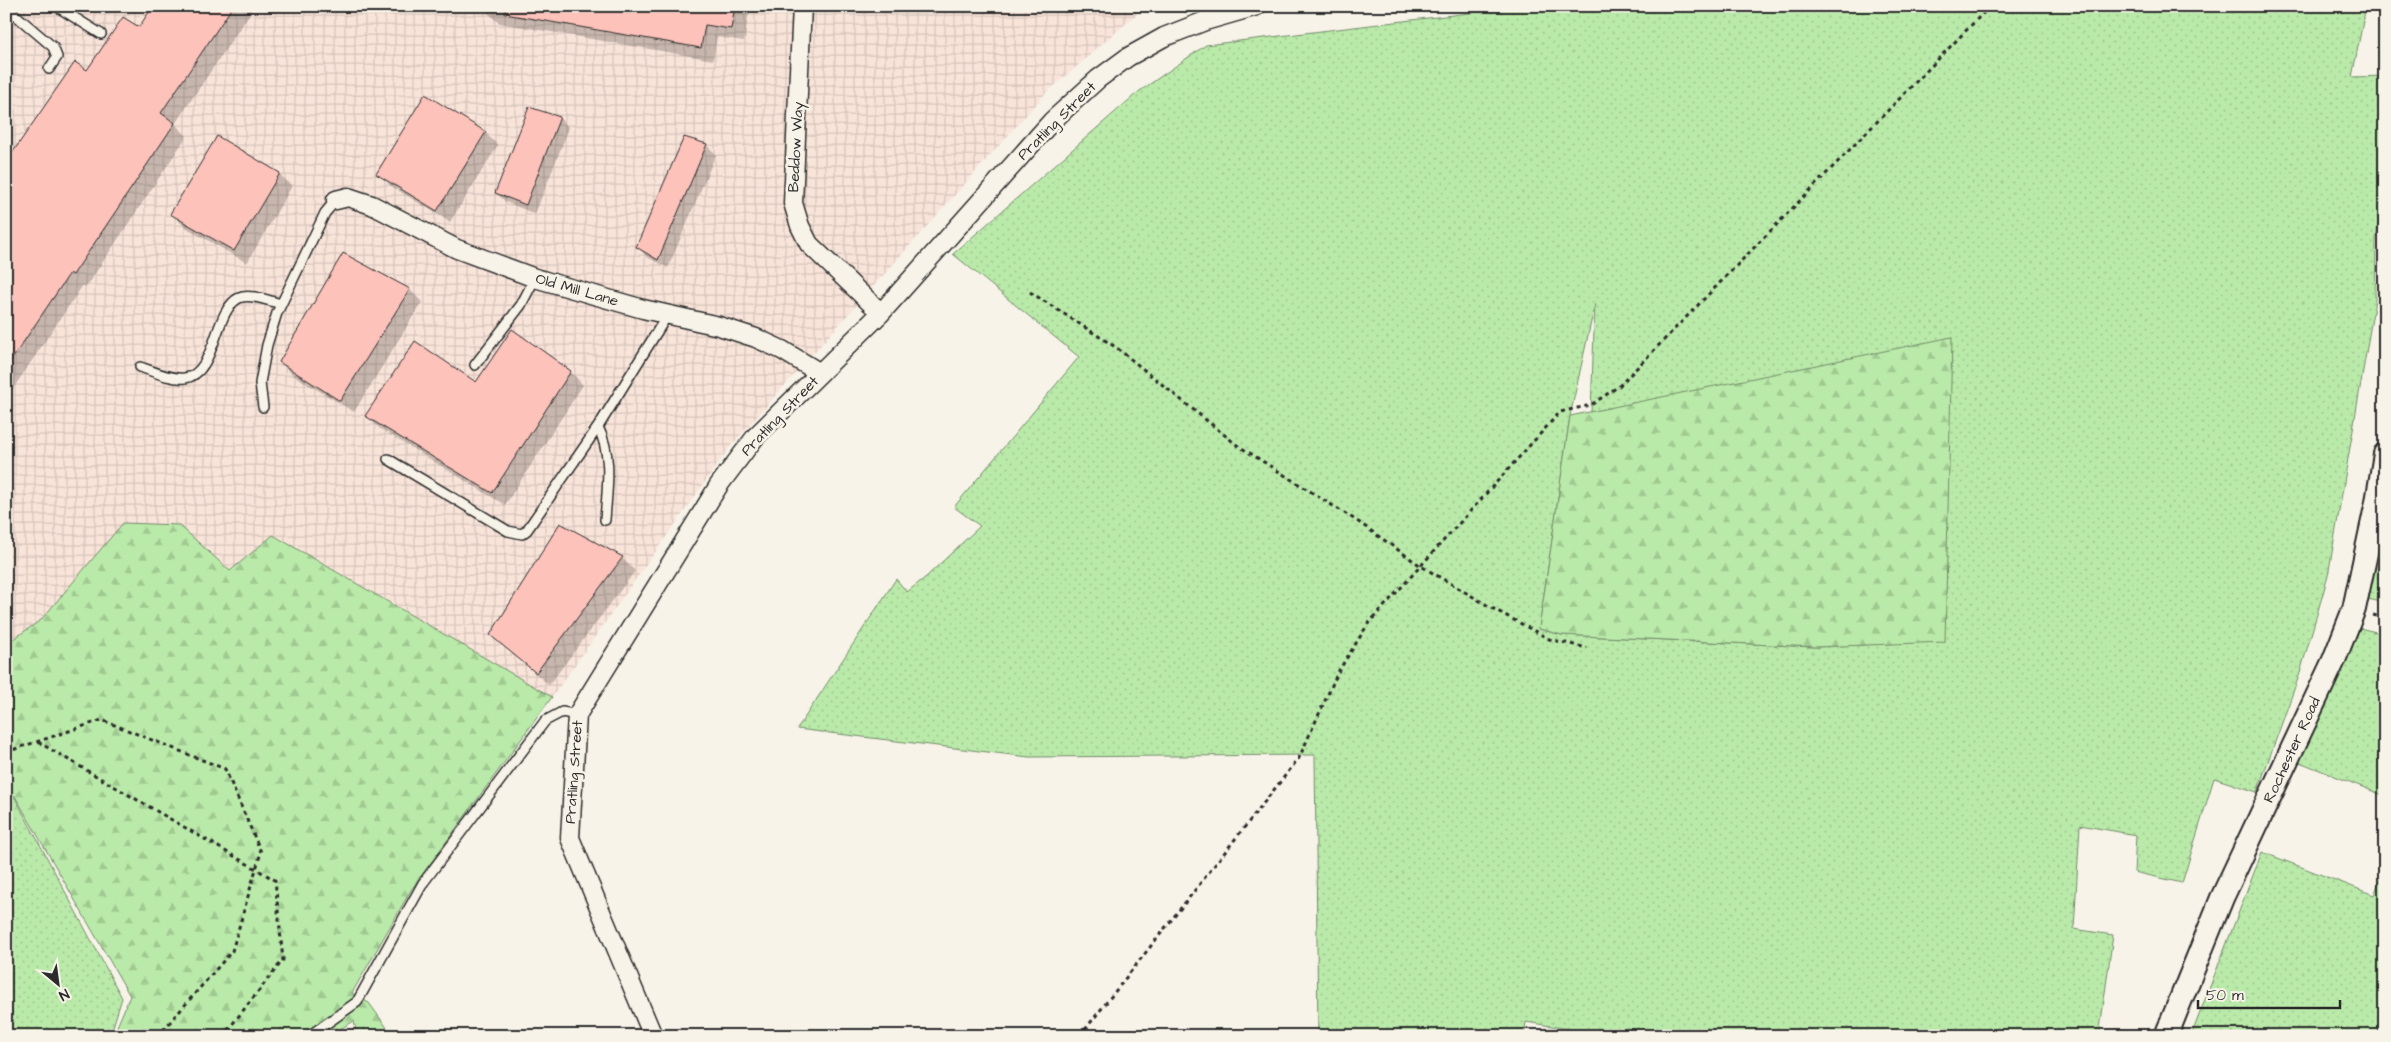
<svg xmlns="http://www.w3.org/2000/svg" width="2391" height="1042" font-family="'Architects Daughter',sans-serif">
	<style>
		.industrial { fill: url(#industrial-grid) }
		.grass { fill: url(#grass-dots); stroke: #728a6a; fill-rule: evenodd }
		.forest { fill: url(#forest-firs); stroke: #728a6a }
		.shadow { fill: #0003 }
		.building { fill: #fdc2ba; stroke: #2b2b2b }
		.lines { fill: none; stroke-linecap: round; stroke-linejoin: round }
		.service-casing { stroke: #2b2b2b; stroke-width: 12 }
		.minor-casing { stroke: #2b2b2b; stroke-width: 21 }
		.tertiary-casing { stroke: #2b2b2b; stroke-width: 26 }
		.path { stroke: #2b2b2b; stroke-width: 3; stroke-dasharray: 4 4; stroke-linecap: butt }
		.service { stroke: #f7f3e8; stroke-width: 9 }
		.minor { stroke: #f7f3e8; stroke-width: 18 }
		.tertiary { stroke: #f7f3e8; stroke-width: 22 }
		.labels { text-anchor: middle; dominant-baseline: central; stroke-width: 5; stroke-linejoin: round; paint-order: stroke }
		.street-label { font-size: 15px; fill: #2b2b2b; stroke: #f7f3e8 }
	</style>
	<defs>
		<pattern id="industrial-grid" width="8" height="8" patternUnits="userSpaceOnUse" patternTransform="scale(1.25)"><rect width="8" height="8" fill="#f9e4da"/><path d="M0 4h8M4 0v8" fill="none" stroke="#d6c4bb"/></pattern>
		<pattern id="grass-dots" width="8" height="8" patternUnits="userSpaceOnUse" patternTransform="scale(1.25)"><rect width="8" height="8" fill="#baeaa9"/><path d="M2 2h.1M6 6h.1" fill="none" stroke="#a0c992" stroke-width="1.8" stroke-linecap="round"/></pattern>
		<pattern id="forest-firs" width="22" height="20" patternUnits="userSpaceOnUse" patternTransform="scale(1.25)"><rect width="22" height="20" fill="#baeaa9"/><path d="M5 1l3.5 6h-7zM16 11l3.5 6h-7z" fill="#a0c992"/></pattern>
	</defs>
	<rect width="100%" height="100%" fill="#f7f3e8"/>
	<filter id="ink" filterUnits="userSpaceOnUse"><feTurbulence type="fractalNoise" baseFrequency=".02" numOctaves="2"/><feDisplacementMap in="SourceGraphic" scale="10" xChannelSelector="R" yChannelSelector="G"/><feConvolveMatrix kernelMatrix="1 2 1 2 8 2 1 2 1" color-interpolation-filters="sRGB"/></filter>
	<g filter="url(#ink)">
		<path class="industrial" d="M 6,6 L 1158,6 L 1138,13 L 1045,94 L 730,447 L 552,697 L 273,535 L 230,571 L 6,669 Z"/>
		<path class="grass" d="M 1527,6 L 2366,6 L 2352,77 L 2385,76 L 2385,182 L 2376,239 L 2375,300 L 2328,576 L 2300,673 L 2257,792 L 2214,778 L 2182,883 L 2134,872 L 2136,835 L 2080,825 L 2074,929 L 2113,935 L 2099,1036 L 1612,1036 L 1526,1022 L 1524,1036 L 1318,1036 L 1315,755 L 1029,757 L 797,729 L 896,579 L 907,592 L 926,577 L 980,526 L 954,507 L 1079,357 L 953,254 L 1137,93 L 1206,45 ZM 1595,304 L 1591,412 L 1945,641 L 1815,647 L 1562,635 L 1539,629 L 1570,416 Z
			M 2385,523 L 2385,603 L 2368,599 Z
			M 2359,628 L 2385,634 L 2385,796 L 2297,761 Z
			M 14,796 L 122,998 L 110,1036 L 6,1036 L 6,798 Z
			M 2262,852 L 2374,895 L 2385,867 L 2385,1036 L 2191,1036 Z"/>
		<path class="forest" d="M 1952,337 L 1945,642 L 1815,647 L 1562,635 L 1539,629 L 1570,416 Z
			M 123,523 L 179,525 L 230,571 L 273,535 L 552,697 L 411,890 L 352,993 L 369,1003 L 393,1036 L 357,1036 L 354,1021 L 328,1036 L 113,1036 L 130,996 L 15,796 L 6,797 L 6,644 L 41,620 Z"/>
		<path class="shadow" d="M 155,6 L 255,6 L 175,124 L 187,136 L 86,287 L 83,285 L 6,399 L 6,165 L 87,71 L 139,29 Z
			M 487,6 L 750,6 L 744,41 L 717,37 L 713,60 L 499,23 L 486,11 Z
			M 530,108 L 560,118 L 569,128 L 535,214 L 506,202 L 496,193 Z
			M 485,133 L 498,145 L 450,222 L 391,186 L 378,173 Z
			M 706,145 L 716,154 L 668,268 L 647,257 L 638,247 Z
			M 279,174 L 292,186 L 247,263 L 185,227 L 172,214 Z
			M 344,255 L 410,290 L 422,302 L 354,412 L 293,375 L 280,362 Z
			M 512,331 L 571,372 L 583,385 L 505,505 L 379,428 L 367,416 L 476,384 Z
			M 622,558 L 635,571 L 549,685 L 491,635 Z"/>
		<path class="building" d="M 153,6 L 233,6 L 161,113 L 175,123 L 73,275 L 70,273 L 6,368 L 6,162 L 75,62 L 87,70 L 123,17 L 139,27 Z
			M 506,6 L 735,6 L 731,29 L 705,25 L 701,48 L 505,14 Z
			M 425,94 L 486,132 L 437,211 L 376,174 Z
			M 529,107 L 560,117 L 526,205 L 495,193 Z
			M 217,136 L 280,173 L 234,251 L 170,214 Z
			M 684,137 L 707,144 L 658,260 L 636,247 Z
			M 343,253 L 410,289 L 340,401 L 279,362 Z
			M 512,329 L 571,371 L 492,493 L 365,416 L 415,341 L 476,382 Z
			M 560,523 L 623,557 L 536,673 L 490,635 Z"/>
		<g class="lines">
			<defs>
				<path id="service" d="M 56,6 L 101,34
					M 6,7 L 53,47 L 57,57 L 49,69
					M 6,118 L 8,113
					M 475,365 L 521,305 L 535,278
					M 140,367 C 153,371 171,380 185,378 C 216,374 214,310 239,298 C 250,293 269,301 281,304
					M 263,407 L 260,383 L 267,345 L 277,313 L 325,213 L 336,200
					M 388,459 L 508,531 L 522,534 L 527,530 L 598,427
					M 605,520 C 607,489 613,456 598,427 L 668,314
					M 309,1036 L 357,1002 L 423,883 L 545,721 L 562,712 L 577,715"/>
				<path id="minor" d="M 802,6 L 793,203 L 800,226 L 809,244 L 881,313
					M 336,200 L 348,197 L 372,205 L 457,249 L 535,278 L 643,309 L 719,326 L 756,338 L 782,350 L 820,373
					M 653,1036 L 570,838 L 577,715 L 719,485 L 756,436 L 881,313 L 1052,121 L 1098,79 L 1128,57 L 1164,37 L 1205,21 L 1257,6"/>
				<path id="tertiary" d="M 2166,1036 L 2222,898 L 2334,660 L 2354,609 L 2377,502 L 2385,454"/>
			</defs>
			<use href="#service" class="service-casing"/>
			<use href="#minor" class="minor-casing"/>
			<use href="#tertiary" class="tertiary-casing"/>
			<path class="path" d="M 1030,292 L 1117,348 L 1237,445 L 1357,521 L 1421,566 L 1492,608 L 1549,639 L 1587,648
				M 2373,615 L 2385,618
				M 38,742 L 275,880 L 283,960 L 223,1036
				M 6,752 L 102,720 L 225,769 L 261,852 L 232,951 L 158,1036
				M 1080,1036 L 1299,758 L 1338,672 L 1368,624 L 1560,412 L 1591,405 L 1619,386 L 1990,6"/>
			<use href="#service" class="service"/>
			<use href="#minor" class="minor"/>
			<use href="#tertiary" class="tertiary"/>
		</g>
	</g>
	<g class="labels">
		<g class="street-label">
			<text transform="translate(1057 121) rotate(-45)">Pratling Street</text>
			<text transform="translate(796 147) rotate(-87)">Beddow Way</text>
			<text transform="translate(577 290) rotate(16)">Old Mill Lane</text>
			<text transform="translate(780 416) rotate(-46)">Pratling Street</text>
			<text transform="translate(2292 750) rotate(-65)">Rochester Road</text>
			<text transform="translate(574 772) rotate(-86)">Pratling Street</text>
		</g>
	</g>
	<rect width="2391" height="1042" fill="none" stroke="#f7f3e8" stroke-width="25"/>
	<rect x="12" y="12" width="2366" height="1017" fill="none" stroke="#2b2b2b" stroke-width="2" filter="url(#ink)"/>
	<g transform="translate(58 984) rotate(151)" stroke="#f7f3e8" stroke-width="4" paint-order="stroke">
	<path d="M0-4L9 19L0 12L-9 19Z" fill="#2b2b2b"/>
	<text y="-8" font-size="14" font-weight="bold" text-anchor="middle" fill="#2b2b2b">N</text>
	</g>
	<path d="M2198 1000v8h142v-8" fill="none" stroke="#2b2b2b" stroke-width="2.5"/>
	<text x="2206" y="1000" font-size="15" fill="#2b2b2b" stroke="#f7f3e8" stroke-width="4" paint-order="stroke">50 m</text>
</svg>
